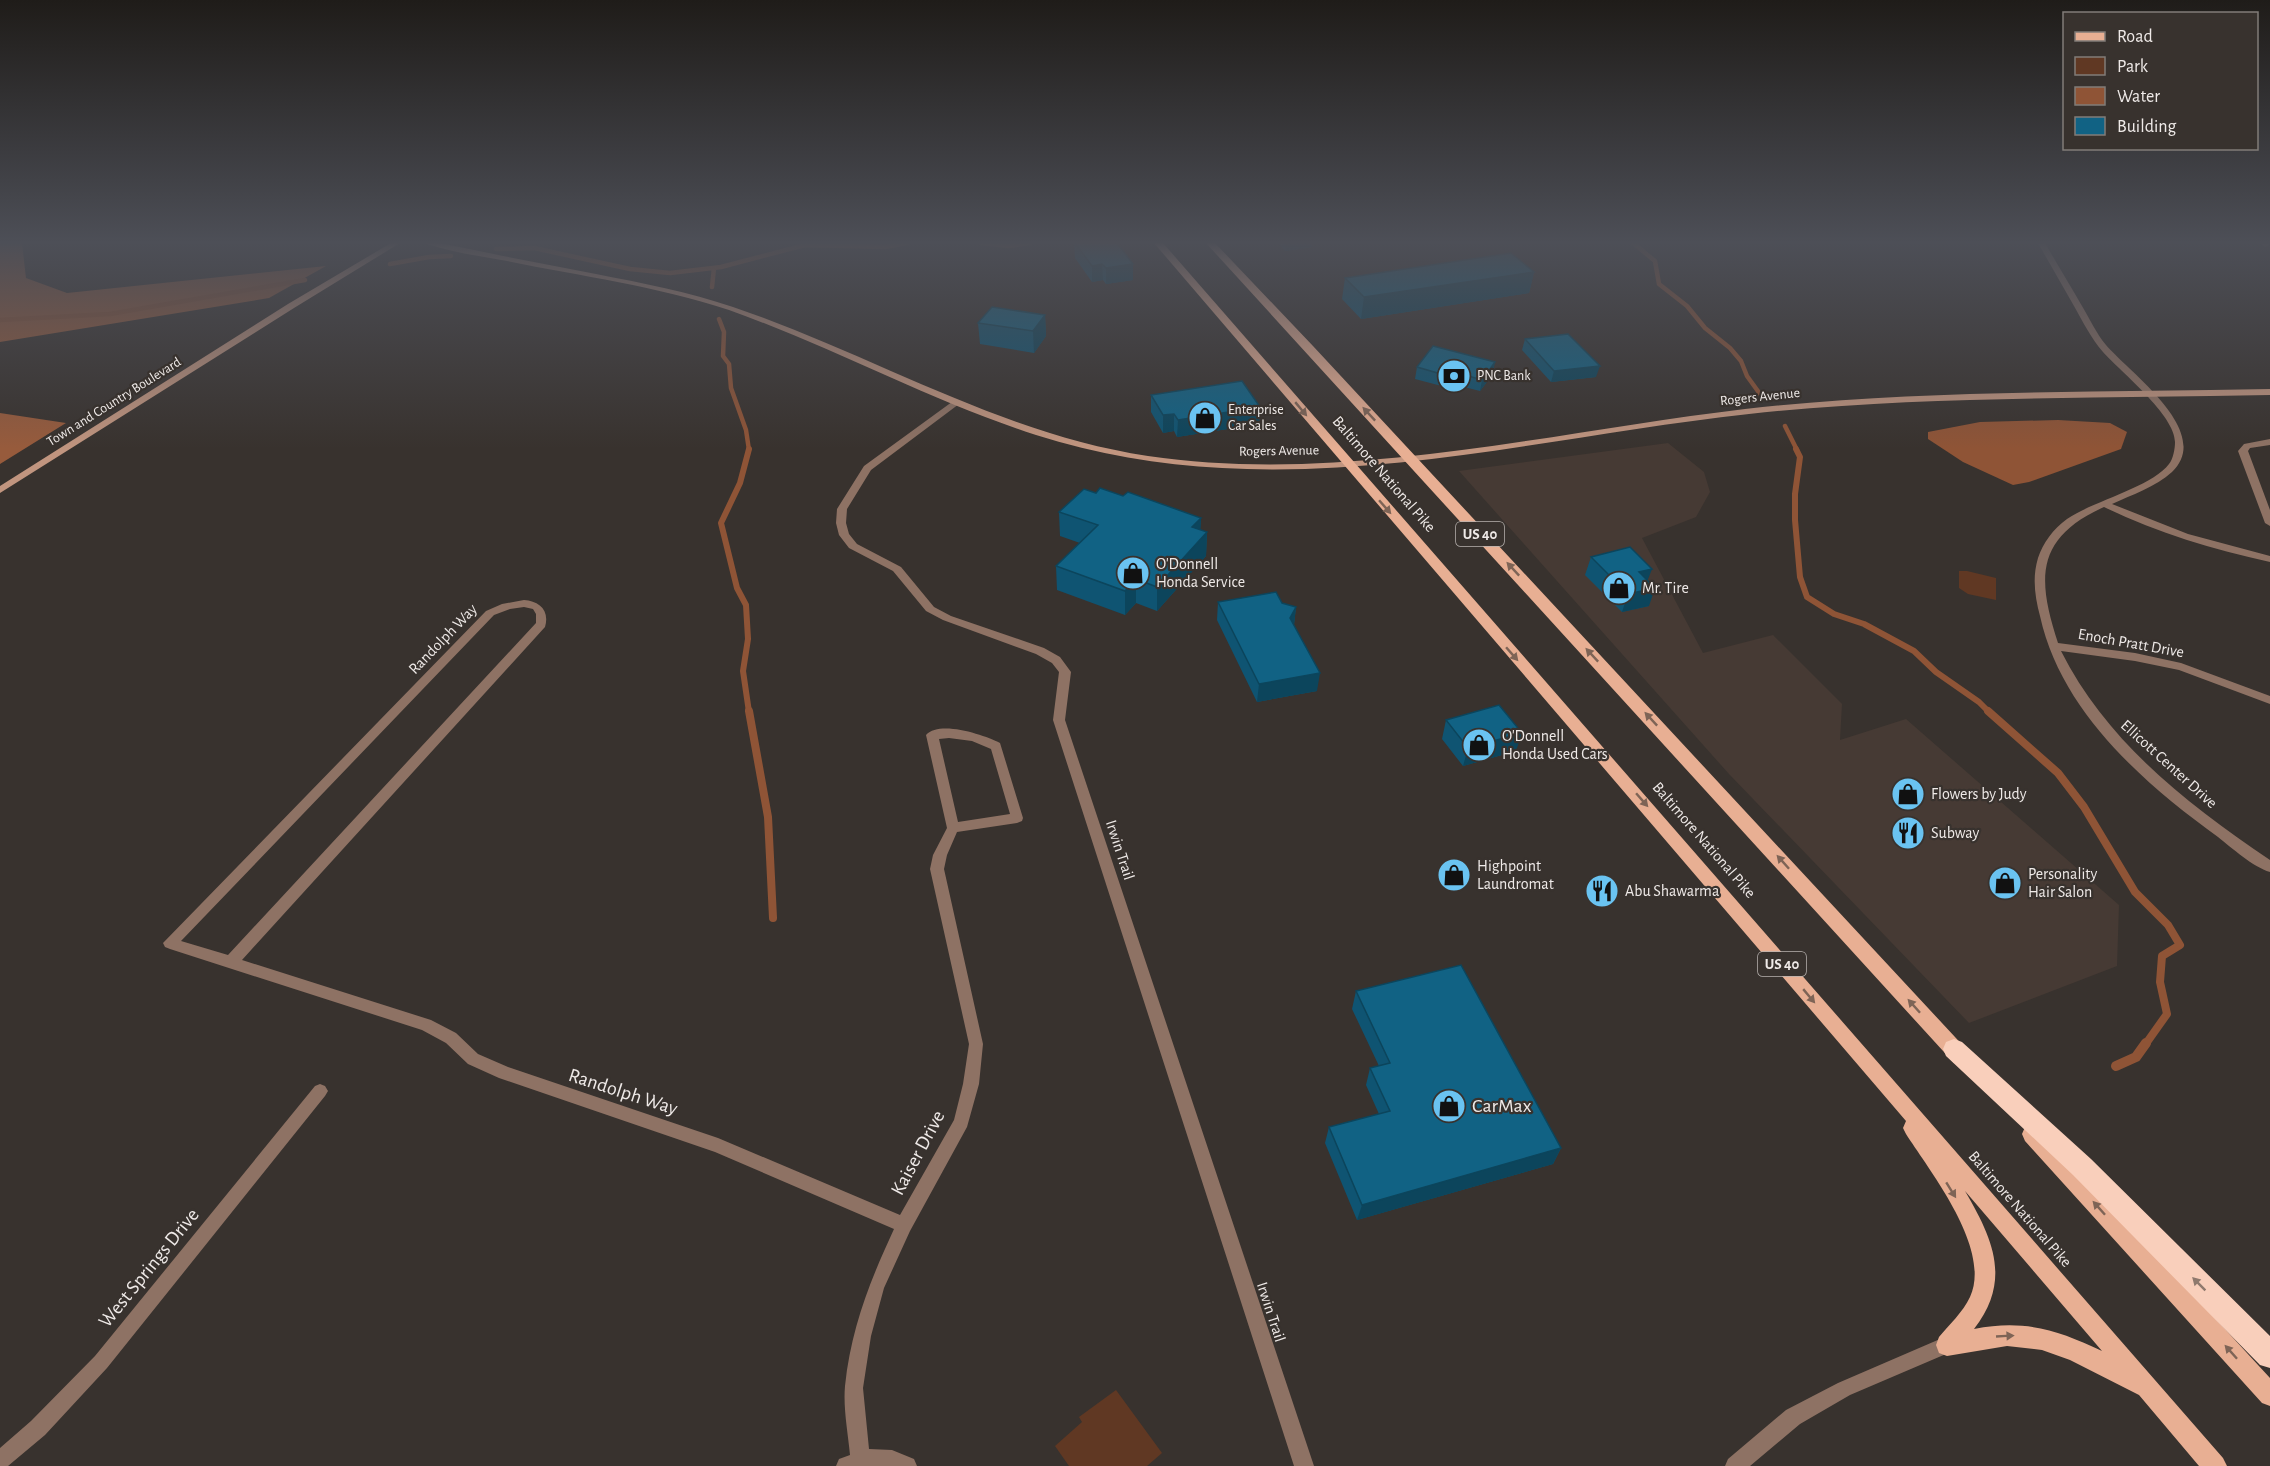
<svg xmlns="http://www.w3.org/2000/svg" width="2270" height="1466" font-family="'Alegreya Sans',sans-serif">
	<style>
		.built { fill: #463a34 }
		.green { fill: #603823 }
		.forest { fill: #975b3c }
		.water { fill: #8f5436 }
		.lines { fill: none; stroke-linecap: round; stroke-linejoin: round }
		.stream-far3 { stroke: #8f5436; stroke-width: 4.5 }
		.stream-far2 { stroke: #8f5436; stroke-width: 6 }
		.stream-far1 { stroke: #8f5436; stroke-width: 8 }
		.stream { stroke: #8f5436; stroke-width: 10 }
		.street { fill: #8e7264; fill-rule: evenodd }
		.secondary { fill: #c1957f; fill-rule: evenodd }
		.primary { fill: #e8af93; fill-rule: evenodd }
		.highway { fill: #f9cfbb; fill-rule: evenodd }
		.wall { fill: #0f5472 }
		.shaded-wall { fill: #0c455c }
		.building { fill: #116284; stroke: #0c455c; stroke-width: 1.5 }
		.oneway { fill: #7e6456 }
		.oneway2 { fill: #8f796d }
		.labels { text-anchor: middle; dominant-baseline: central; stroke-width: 4.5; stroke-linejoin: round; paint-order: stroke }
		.far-poi-label { font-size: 14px; fill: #efeae8; stroke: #38322e; text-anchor: start }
		.far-street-label { font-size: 14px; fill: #efeae8; stroke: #38322e }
		.shield { fill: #38322e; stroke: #b8b3b0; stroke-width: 1.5 }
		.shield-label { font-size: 15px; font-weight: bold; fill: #efeae8 }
		.street-label { font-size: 16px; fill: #efeae8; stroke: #38322e }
		.poi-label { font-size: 16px; fill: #efeae8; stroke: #38322e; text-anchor: start }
		.near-street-label { font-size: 20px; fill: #efeae8; stroke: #38322e }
		.near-poi-label { font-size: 20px; fill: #efeae8; stroke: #38322e; text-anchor: start }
	</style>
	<rect width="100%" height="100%" fill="#38322e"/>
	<path class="built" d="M 1668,443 L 1704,472 L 1710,492 L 1696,517 L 1642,538 L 1703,653 L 1773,635 L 1842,704 L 1840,740 L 1906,719 L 2119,905 L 2117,966 L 1969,1023 L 1729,774 L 1459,471 Z"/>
	<path class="green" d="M 1959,571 L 1967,571 L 1996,578 L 1996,600 L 1968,594 L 1959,588 Z
		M 1116,1390 L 1162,1453 L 1147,1466 L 1069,1466 L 1055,1446 L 1082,1422 L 1079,1417 Z"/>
	<path class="forest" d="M 0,243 L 22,243 L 26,278 L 67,293 L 326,266 L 269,298 L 0,342 Z
		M 0,413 L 66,423 L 0,464 Z"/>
	<path class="water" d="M 2058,420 L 2110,423 L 2127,432 L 2121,449 L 2029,482 L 2013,485 L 1963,462 L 1928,439 L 1928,432 L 1980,422 Z"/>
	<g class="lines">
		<path class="stream-far3" d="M 981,243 L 1009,246 L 1030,243
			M 1633,243 L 1655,261 L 1659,284 L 1687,306 L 1705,328 L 1730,348 L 1741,361 L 1747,376 L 1760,394
			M 496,249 L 534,248 L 630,269 L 670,273 L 721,267 L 805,245 L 885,247 L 907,243
			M 390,264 L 429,257 L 451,256
			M 712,287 L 714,268
			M 719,319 L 724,332 L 723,356 L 729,364 L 731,388 L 746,430 L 749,450
			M 0,320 L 110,314 L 305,280
			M 1785,426 L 1797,450"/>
		<path class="stream-far2" d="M 749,449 L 740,483 L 721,523 L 737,588 L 746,605 L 748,639 L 743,671 L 749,712
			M 1796,449 L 1800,457 L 1795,494 L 1795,520 L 1800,577 L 1807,597 L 1834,614 L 1864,624 L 1914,651 L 1936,672 L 1979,702 L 1989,712"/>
		<path class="stream-far1" d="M 749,711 L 768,817 L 773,918
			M 1988,711 L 2058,773 L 2084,807 L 2135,892 L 2168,925 L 2180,945 L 2162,956 L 2160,982 L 2167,1014 L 2145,1045"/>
		<path class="stream" d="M 2116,1066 L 2136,1057 L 2146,1043"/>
		<path class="street" d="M 2038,243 L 2045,243 C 2057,264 2070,285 2082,306 C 2090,319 2096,333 2106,345 C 2130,373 2214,432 2172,472 C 2156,487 2131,495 2112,504 L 2188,534 L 2270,556 L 2270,562 C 2212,549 2157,533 2104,507 C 2035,538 2037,579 2058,643 L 2135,653 L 2181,663 L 2270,696 L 2270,704 L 2179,670 L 2135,661 L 2061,651 C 2107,742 2187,804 2270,860 L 2270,872 C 2253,867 2232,848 2218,837 C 2142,782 2061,711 2040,616 C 2035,597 2032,578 2038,558 C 2043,543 2053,529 2067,519 C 2093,501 2152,487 2169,464 C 2173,459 2175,449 2175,442 C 2175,415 2121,372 2103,352 C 2091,338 2083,322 2074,306 C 2062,285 2050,264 2038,243 Z
			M 2260,243 L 2268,243 L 2269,245 L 2265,247 Z
			M 956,399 L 960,402 L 959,404 L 871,470 L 847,509 L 846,523 L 849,534 L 857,544 L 901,567 L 934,607 L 951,616 L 1044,648 L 1060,657 L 1071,672 L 1065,720 L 1314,1466 L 1294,1466 L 1053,720 L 1059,672 L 1052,663 L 1036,654 L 943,620 L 926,611 L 893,571 L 849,548 L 839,535 L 836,523 L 837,509 L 864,466 Z
			M 2270,439 L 2270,445 L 2250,448 L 2248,451 L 2270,510 L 2270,526 L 2265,523 L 2238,451 L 2244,444 Z
			M 524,600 C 539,601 550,610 545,627 L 242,960 L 431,1020 L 456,1033 L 478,1054 L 508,1067 L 718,1138 L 900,1215 L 954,1120 L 963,1084 L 969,1044 L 930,869 L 933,855 L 947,828 L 926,735 C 940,720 984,735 1000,743 L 1023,818 L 1022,821 L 1017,823 L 957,832 L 947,855 L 944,869 L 983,1044 L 979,1084 L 967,1127 L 910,1231 L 884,1288 L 871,1336 L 863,1388 L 869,1449 L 892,1450 L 914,1459 L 917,1466 L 836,1466 L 839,1459 L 850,1455 C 848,1433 843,1408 845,1386 C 851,1328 870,1281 894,1229 L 715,1152 L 499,1078 L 468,1064 L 446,1043 L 422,1030 L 170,949 L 165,947 L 163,943 L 486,611 L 502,604 ZM 524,607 L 533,609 L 536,614 L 536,623 L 228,955 L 181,941 L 494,615 L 510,609 ZM 949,738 L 972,741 L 991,749 L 1010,814 L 958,822 L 939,739 Z
			M 320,1084 L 325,1086 L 328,1091 L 325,1096 L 107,1368 L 45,1435 L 8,1466 L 0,1466 L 0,1448 L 31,1421 L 95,1356 L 315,1086 Z
			M 1947,1336 L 1953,1339 L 1956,1345 L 1953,1351 L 1850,1395 L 1800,1424 L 1750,1466 L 1725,1466 L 1728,1459 L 1786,1410 L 1838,1383 Z"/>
		<path class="secondary" d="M 391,243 L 400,243 L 294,308 L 0,493 L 0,486 L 288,304 Z
			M 424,243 L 440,243 C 492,254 544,264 596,274 C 642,283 689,292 733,307 C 872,354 1000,434 1148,456 C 1343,485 1551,432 1745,409 C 1919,389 2095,393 2270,389 L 2270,395 C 2097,399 1922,395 1749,414 C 1574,433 1399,478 1222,468 C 1159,465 1096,454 1036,435 C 930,401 833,347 729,310 C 657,286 580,276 507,261 C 479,256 450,252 424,243 Z"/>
		<path class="primary" d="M 1154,243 L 1163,243 L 2223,1458 L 2227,1466 L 2199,1466 L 2139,1395 L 2070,1360 L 2042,1350 L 2007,1346 L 1947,1356 L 1939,1353 L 1936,1345 L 1939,1337 C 1949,1325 1963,1312 1970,1297 C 1992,1249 1931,1173 1906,1134 L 1903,1128 L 1906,1121 ZM 1965,1191 L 2102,1351 C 2058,1330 2024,1319 1974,1329 C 2012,1280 1993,1239 1965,1191 Z
			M 1206,243 L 1215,243 L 1313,346 L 1968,1051 L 1970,1057 L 1968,1063 L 1961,1065 L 1954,1063 Z
			M 2032,1125 L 2039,1127 L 2270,1378 L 2270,1406 L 2262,1403 L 2025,1141 L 2022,1134 L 2025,1127 Z"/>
		<path class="highway" d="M 1954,1039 L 1962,1042 L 2091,1159 L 2270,1336 L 2270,1368 L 2260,1365 L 2073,1175 L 1946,1056 L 1943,1049 L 1946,1042 Z"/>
	</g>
	<path class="wall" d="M 1074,243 L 1117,243 L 1133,264 L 1133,280 L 1106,284 L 1103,280 L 1092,282 L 1075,258 Z
		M 1278,243 L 1312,243 L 1312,247 L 1285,251 Z
		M 1534,272 L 1529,293 L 1361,319 L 1342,299 L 1345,278 Z
		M 1045,315 L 1046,336 L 1034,353 L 980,344 L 978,323 Z
		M 1525,339 L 1596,377 L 1551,382 L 1522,350 Z
		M 1417,367 L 1493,374 L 1480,391 L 1456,385 L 1453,389 L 1415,379 Z
		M 1151,395 L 1260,407 L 1259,424 L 1177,437 L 1174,431 L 1163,433 L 1151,412 Z
		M 1096,493 L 1123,496 L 1201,518 L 1200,530 L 1207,532 L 1206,556 L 1157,611 L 1136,603 L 1125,615 L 1057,590 L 1056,566 L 1080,543 L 1060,536 L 1059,512 Z
		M 1591,557 L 1648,580 L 1649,606 L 1622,612 L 1585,575 Z
		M 1218,602 L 1282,603 L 1296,607 L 1294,625 L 1317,691 L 1257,702 L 1217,620 Z
		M 1446,720 L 1516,751 L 1463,766 L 1442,739 Z
		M 1356,991 L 1561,1148 L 1553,1164 L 1357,1220 L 1325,1143 L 1329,1127 L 1379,1114 L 1366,1085 L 1370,1068 L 1379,1066 L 1352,1009 Z"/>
	<path class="shaded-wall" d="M 1286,243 L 1312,243 L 1312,247 L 1285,251 Z
		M 1102,264 L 1103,280 L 1092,282 L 1092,266 Z
		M 1133,264 L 1133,280 L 1106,284 L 1106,268 Z
		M 1534,272 L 1529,293 L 1361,319 L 1364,297 Z
		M 1045,315 L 1046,336 L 1034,353 L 1033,331 Z
		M 1495,362 L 1493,374 L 1480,391 L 1482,380 Z
		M 1600,366 L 1596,377 L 1551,382 L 1554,371 Z
		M 1458,373 L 1456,385 L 1453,389 L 1455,378 Z
		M 1260,407 L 1259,424 L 1177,437 L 1178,420 Z
		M 1174,414 L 1174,431 L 1163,433 L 1163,415 Z
		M 1201,518 L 1200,540 L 1207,532 L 1206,556 L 1157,611 L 1157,587 L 1192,527 Z
		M 1652,569 L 1645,587 L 1639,572 Z
		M 1136,579 L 1136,603 L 1125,615 L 1125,591 Z
		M 1655,588 L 1649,606 L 1622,612 L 1628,594 Z
		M 1296,607 L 1294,625 L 1290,618 Z
		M 1320,673 L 1317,691 L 1257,702 L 1259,684 Z
		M 1522,733 L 1516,751 L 1463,766 L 1468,748 Z
		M 1561,1148 L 1553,1164 L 1357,1220 L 1362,1205 Z"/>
	<path class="building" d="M 1075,243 L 1117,243 L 1133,264 L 1106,268 L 1102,264 L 1092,266 Z
		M 1511,253 L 1534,272 L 1364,297 L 1345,278 Z
		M 992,307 L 1045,315 L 1033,331 L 978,323 Z
		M 1568,334 L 1600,366 L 1554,371 L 1525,339 Z
		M 1433,346 L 1495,362 L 1482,380 L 1458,373 L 1455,378 L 1417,367 Z
		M 1242,381 L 1260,407 L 1178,420 L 1174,414 L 1163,415 L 1151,395 Z
		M 1100,488 L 1123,496 L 1128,492 L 1201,518 L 1192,527 L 1207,532 L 1157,587 L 1136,579 L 1125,591 L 1056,566 L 1098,525 L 1059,512 L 1084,489 L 1096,493 Z
		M 1630,547 L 1652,569 L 1639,572 L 1655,588 L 1628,594 L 1591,557 Z
		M 1276,592 L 1282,603 L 1296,607 L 1290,618 L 1320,673 L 1259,684 L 1218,602 Z
		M 1499,705 L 1522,733 L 1468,748 L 1446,720 Z
		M 1461,965 L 1561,1148 L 1362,1205 L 1329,1127 L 1390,1111 L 1370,1068 L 1390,1063 L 1356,991 Z"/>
	<defs><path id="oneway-solid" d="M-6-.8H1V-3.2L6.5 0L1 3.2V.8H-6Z" transform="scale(1.5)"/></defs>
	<g class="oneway">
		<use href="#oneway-solid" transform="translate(1301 409) rotate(50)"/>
		<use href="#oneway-solid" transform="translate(1369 414) rotate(-133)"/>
		<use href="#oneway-solid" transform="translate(1385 507) rotate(49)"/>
		<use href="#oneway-solid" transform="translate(1513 569) rotate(-133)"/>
		<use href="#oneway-solid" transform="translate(1512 654) rotate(49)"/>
		<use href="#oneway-solid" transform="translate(1592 655) rotate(-133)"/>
		<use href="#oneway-solid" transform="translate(1651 719) rotate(-133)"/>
		<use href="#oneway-solid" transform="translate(1642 800) rotate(49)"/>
		<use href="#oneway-solid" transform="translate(1783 862) rotate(-132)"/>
		<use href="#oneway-solid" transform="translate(1809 996) rotate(50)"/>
		<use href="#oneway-solid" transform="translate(1914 1006) rotate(-132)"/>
		<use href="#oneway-solid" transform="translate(1951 1190) rotate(58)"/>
		<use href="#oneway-solid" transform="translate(2099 1208) rotate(-132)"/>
		<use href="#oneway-solid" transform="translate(2005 1336) rotate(-3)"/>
		<use href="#oneway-solid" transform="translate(2231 1352) rotate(-132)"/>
	</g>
	<use class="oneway2" href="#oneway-solid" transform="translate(2199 1284) rotate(-135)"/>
	<linearGradient id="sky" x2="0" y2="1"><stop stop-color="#1f1c19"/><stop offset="0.54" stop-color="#4d4f57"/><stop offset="1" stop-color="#4d4f57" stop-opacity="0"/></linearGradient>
	<rect width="2270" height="449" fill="url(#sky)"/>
	<defs>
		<symbol id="bank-disc" viewBox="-11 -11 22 22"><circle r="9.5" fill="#6ac3f1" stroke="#38322e"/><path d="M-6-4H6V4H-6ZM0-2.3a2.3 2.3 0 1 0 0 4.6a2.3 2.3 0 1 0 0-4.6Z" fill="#111"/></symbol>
		<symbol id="shop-disc" viewBox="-11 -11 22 22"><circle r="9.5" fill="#6ac3f1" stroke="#38322e"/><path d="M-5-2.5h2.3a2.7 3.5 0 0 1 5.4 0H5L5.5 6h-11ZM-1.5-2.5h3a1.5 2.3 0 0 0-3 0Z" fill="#111"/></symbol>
		<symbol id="restaurant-disc" viewBox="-11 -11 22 22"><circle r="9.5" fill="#6ac3f1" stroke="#38322e"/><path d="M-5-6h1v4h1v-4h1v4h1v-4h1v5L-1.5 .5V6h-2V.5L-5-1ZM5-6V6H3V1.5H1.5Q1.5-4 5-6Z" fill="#111"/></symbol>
	</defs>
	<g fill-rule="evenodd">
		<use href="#bank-disc" x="1435" y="357" width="38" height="38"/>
		<use href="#shop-disc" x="1186" y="399" width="38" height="38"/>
		<use href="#shop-disc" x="1114" y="554" width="38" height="38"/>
		<use href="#shop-disc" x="1600" y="569" width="38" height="38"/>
		<use href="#shop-disc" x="1460" y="726" width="38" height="38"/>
		<use href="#shop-disc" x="1889" y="775" width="38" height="38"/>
		<use href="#restaurant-disc" x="1889" y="814" width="38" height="38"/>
		<use href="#shop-disc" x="1435" y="856" width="38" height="38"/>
		<use href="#shop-disc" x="1986" y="864" width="38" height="38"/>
		<use href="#restaurant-disc" x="1583" y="872" width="38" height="38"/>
		<use href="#shop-disc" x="1430" y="1087" width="38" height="38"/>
	</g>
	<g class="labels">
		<g class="far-poi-label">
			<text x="1477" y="376">PNC Bank</text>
			<text x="1228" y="410">Enterprise<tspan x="1228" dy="16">Car Sales</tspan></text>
		</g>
		<g class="far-street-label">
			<text transform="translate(1760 397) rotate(-6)">Rogers Avenue</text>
			<text transform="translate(114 402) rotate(-32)">Town and Country Boulevard</text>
			<text transform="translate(1279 451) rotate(-1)">Rogers Avenue</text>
		</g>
		<g class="shield">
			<rect x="1456" y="522" width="48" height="24" rx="4.5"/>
			<rect x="1758" y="952" width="48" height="24" rx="4.5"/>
		</g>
		<g class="shield-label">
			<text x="1480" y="534">US 40</text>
			<text x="1782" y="964">US 40</text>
		</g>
		<g class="street-label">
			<text transform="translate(1384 474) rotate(49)">Baltimore National Pike</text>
			<text transform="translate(443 639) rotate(-46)">Randolph Way</text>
			<text transform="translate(2131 643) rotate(10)">Enoch Pratt Drive</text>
			<text transform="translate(2169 764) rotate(42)">Ellicott Center Drive</text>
			<text transform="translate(1704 840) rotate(49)">Baltimore National Pike</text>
			<text transform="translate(1120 850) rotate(72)">Irwin Trail</text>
			<text transform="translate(2020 1209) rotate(49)">Baltimore National Pike</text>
			<text transform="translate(1271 1312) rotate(72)">Irwin Trail</text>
		</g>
		<g class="poi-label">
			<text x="1156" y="564">O'Donnell<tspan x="1156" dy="18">Honda Service</tspan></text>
			<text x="1642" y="588">Mr. Tire</text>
			<text x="1502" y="736">O'Donnell<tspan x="1502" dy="18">Honda Used Cars</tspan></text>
			<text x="1931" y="794">Flowers by Judy</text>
			<text x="1931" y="833">Subway</text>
			<text x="1477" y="866">Highpoint<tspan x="1477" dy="18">Laundromat</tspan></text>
			<text x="2028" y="874">Personality<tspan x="2028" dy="18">Hair Salon</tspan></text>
			<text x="1625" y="891">Abu Shawarma</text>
		</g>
		<g class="near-street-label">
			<text transform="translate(623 1092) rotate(18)">Randolph Way</text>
			<text transform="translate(918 1153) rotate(-62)">Kaiser Drive</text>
			<text transform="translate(149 1268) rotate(-51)">West Springs Drive</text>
		</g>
		<g class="near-poi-label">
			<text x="1472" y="1106">CarMax</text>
		</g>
	</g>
	<rect x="2063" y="12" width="195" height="138" fill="#38322e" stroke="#817c78" stroke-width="1.5"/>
	<rect x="2075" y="32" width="30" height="9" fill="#e8af93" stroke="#817c78" stroke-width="1.5"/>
	<text x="2117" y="42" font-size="18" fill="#efeae8">Road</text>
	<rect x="2075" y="57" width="30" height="18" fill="#603823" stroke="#817c78" stroke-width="1.5"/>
	<text x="2117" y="72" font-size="18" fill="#efeae8">Park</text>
	<rect x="2075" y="87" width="30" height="18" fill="#8f5436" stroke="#817c78" stroke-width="1.5"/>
	<text x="2117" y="102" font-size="18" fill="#efeae8">Water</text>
	<rect x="2075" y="117" width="30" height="18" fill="#116284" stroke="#817c78" stroke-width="1.5"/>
	<text x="2117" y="132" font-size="18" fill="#efeae8">Building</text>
</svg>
